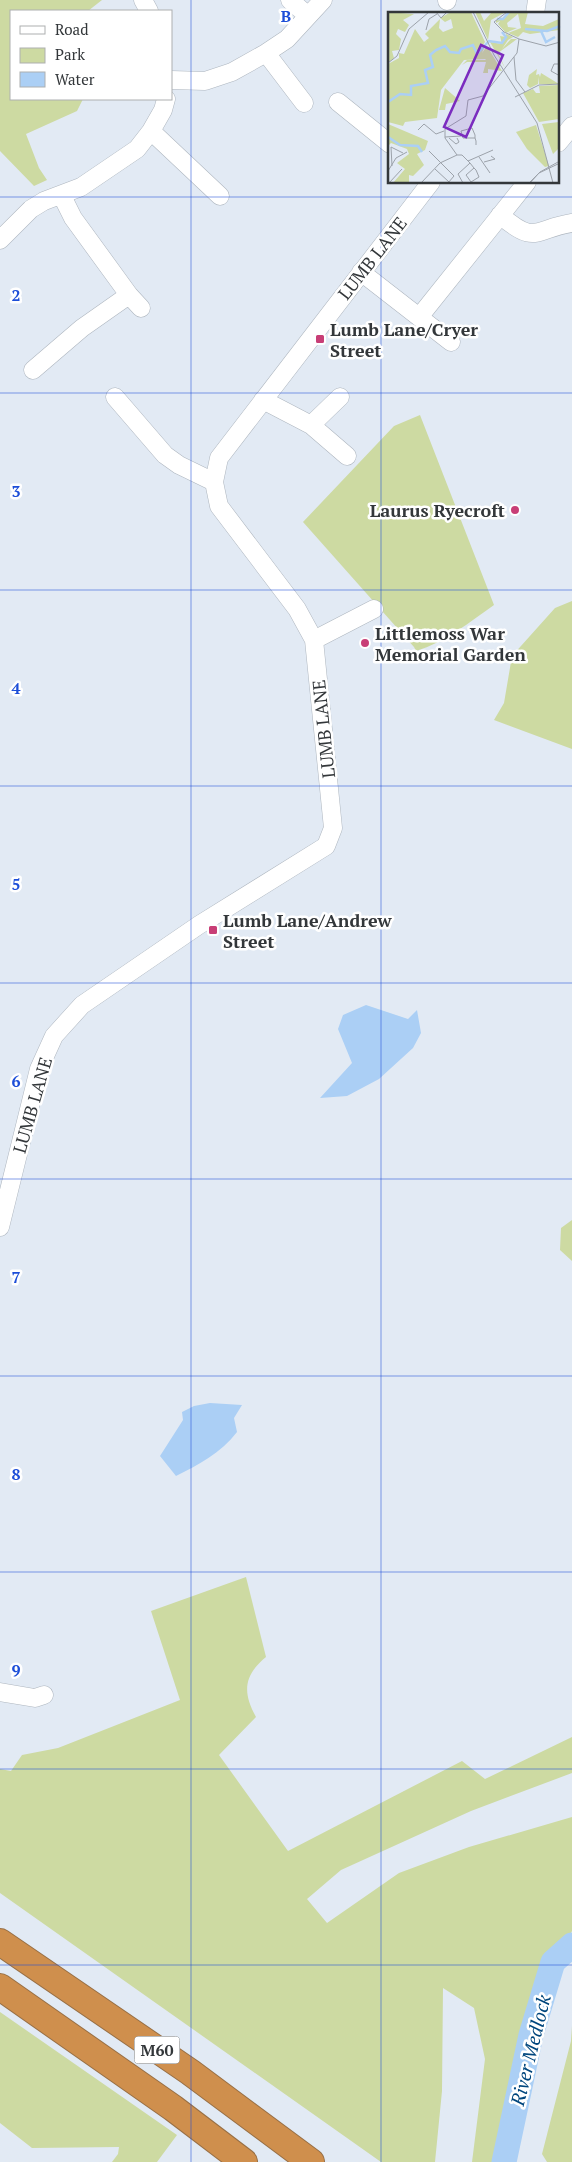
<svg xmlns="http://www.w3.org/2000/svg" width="572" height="2162" font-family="'PT Serif',serif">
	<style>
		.green { fill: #cddaa2 }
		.water { fill: #abcff5 }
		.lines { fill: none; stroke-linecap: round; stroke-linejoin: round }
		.river { stroke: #abcff5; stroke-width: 25 }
		.minor-casing { stroke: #aeb6bf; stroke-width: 19 }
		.highway-casing { stroke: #987046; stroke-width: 28 }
		.minor { stroke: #fff; stroke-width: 18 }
		.highway { stroke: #cf8f4d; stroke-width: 26 }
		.grid { fill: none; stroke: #1d4ed8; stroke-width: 1; stroke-opacity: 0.55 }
		.poi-dot { fill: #c83e76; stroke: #fff; stroke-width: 2 }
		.labels { text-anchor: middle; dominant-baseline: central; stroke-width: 5; stroke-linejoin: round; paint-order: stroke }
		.shield { fill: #fff; stroke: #707375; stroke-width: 1 }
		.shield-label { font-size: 16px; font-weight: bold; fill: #33373a }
		.street-label { font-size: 18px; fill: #33373a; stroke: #fff }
		.poi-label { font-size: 18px; font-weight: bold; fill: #33373a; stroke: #fff; text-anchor: start }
		.water-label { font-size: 19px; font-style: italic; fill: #00467d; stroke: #fff }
		.inset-river { fill: none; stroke: #abcff5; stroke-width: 2.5 }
		.inset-road { fill: none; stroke: #9ca2aa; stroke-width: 1 }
		.view { fill: #7b2cbf; fill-opacity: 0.15; stroke: #7b2cbf; stroke-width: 2.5 }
		.inset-edge { fill: none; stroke: #33373a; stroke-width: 2.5 }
		.grid-label { font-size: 16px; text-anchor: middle; font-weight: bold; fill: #1d4ed8; stroke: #fff; stroke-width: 5; stroke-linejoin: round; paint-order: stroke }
	</style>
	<rect width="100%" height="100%" fill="#e2eaf4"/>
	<path class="green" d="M 0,0 L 102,0 L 88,11 L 11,11 L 11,99 L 83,99 L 77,111 L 26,134 L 39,168 L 47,180 L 34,186 L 0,151 Z
		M 420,415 L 494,605 C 470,622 445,642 416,651 L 414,647 L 303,522 L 394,426 Z
		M 572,601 L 572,749 L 494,720 L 504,703 L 512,656 L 555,608 Z
		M 572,1220 L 572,1261 L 560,1250 L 561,1228 Z
		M 246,1577 L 266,1657 C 244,1675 242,1692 256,1717 L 219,1755 L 288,1851 L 462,1761 L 485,1779 L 572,1737 L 572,1773 L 471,1811 L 341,1870 L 307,1899 L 327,1923 L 399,1873 L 469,1847 L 572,1817 L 572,1931 L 566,1942 L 546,1960 L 514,2071 L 492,2162 L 472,2162 L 485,2059 L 474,2008 L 443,1988 L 442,2091 L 435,2162 L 381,2162 L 0,1893 L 0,1769 L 11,1771 L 22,1755 L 58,1748 L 180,1700 L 151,1611 Z
		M 0,2012 L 177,2135 L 157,2162 L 112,2162 L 118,2154 L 119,2147 L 32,2148 L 0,2123 Z
		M 572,2026 L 572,2162 L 547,2162 L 542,2154 L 571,2041 Z"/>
	<path class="water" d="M 366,1005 L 408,1019 L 417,1010 L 421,1033 L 413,1048 L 379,1079 L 347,1096 L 320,1098 L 352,1063 L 338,1029 L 343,1015 Z
		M 210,1403 L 242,1405 L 234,1418 L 237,1432 C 221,1453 198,1465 176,1476 L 160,1456 L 183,1420 L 182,1412 L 194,1406 Z"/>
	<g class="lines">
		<path class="river" d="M 504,2162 L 531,2035 L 553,1962 L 572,1945"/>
		<defs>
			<path id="minor" d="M 143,0 L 149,11
				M 290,0 L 308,16
				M 447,0 L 447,1
				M 535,14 L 537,0
				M 266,53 L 304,103
				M 171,80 L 205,81 L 232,72 L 266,53 L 287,39 L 323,0
				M 338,102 L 390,144
				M 151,131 L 220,196
				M 558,143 L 572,126
				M 500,215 C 536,246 534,229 572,223
				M 0,240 L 31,209 L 44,201 L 81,187 L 137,149 L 151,131 L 163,110 L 166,99
				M 361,272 L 451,342
				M 129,295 L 141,308
				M 420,316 L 527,182
				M 33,370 L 82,328 L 129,295 L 73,218 L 62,196
				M 115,397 L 165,455 L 179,465 L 214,482
				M 263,400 L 311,425 L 347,456
				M 311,425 L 340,397
				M 314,640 L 374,609
				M 0,1227 L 39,1069 L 54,1036 L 82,1005 L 199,925 L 326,846 L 333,828 L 314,640 L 297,609 L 219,506 L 214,482 L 219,458 L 431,182
				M 0,1692 L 35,1698 L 44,1695"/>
			<path id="highway" d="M 0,1942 L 190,2072 L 311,2162
				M 0,1987 L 173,2108 L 244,2162"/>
		</defs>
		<use href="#minor" class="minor-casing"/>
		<use href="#highway" class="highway-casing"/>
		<use href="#minor" class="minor"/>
		<use href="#highway" class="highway"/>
	</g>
	<path class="grid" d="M 191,0 L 191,2162M 381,0 L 381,2162M 0,197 L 572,197M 0,393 L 572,393M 0,590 L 572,590M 0,786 L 572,786M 0,983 L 572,983M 0,1179 L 572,1179M 0,1376 L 572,1376M 0,1572 L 572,1572M 0,1769 L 572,1769M 0,1965 L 572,1965"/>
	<g class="poi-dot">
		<rect x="315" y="334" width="10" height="10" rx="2.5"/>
		<circle cx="515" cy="510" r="5"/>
		<circle cx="365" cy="643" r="5"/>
		<rect x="208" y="925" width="10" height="10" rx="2.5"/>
	</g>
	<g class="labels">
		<rect class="shield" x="134.5" y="2036.5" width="45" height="27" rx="4"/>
		<g class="shield-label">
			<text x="157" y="2050">M60</text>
		</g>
		<g class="street-label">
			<text transform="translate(372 258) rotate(-52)">LUMB LANE</text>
			<text transform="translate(323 729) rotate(-96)">LUMB LANE</text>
			<text transform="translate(32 1105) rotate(-74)">LUMB LANE</text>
		</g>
		<g class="poi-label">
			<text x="330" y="329">Lumb Lane/Cryer<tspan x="330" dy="21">Street</tspan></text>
			<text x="505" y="510" text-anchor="end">Laurus Ryecroft</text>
			<text x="375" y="633">Littlemoss War<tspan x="375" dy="21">Memorial Garden</tspan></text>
			<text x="223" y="920">Lumb Lane/Andrew<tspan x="223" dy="21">Street</tspan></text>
		</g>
		<g class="water-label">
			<text transform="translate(530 2050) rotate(-76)">River Medlock</text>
		</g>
	</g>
	<g transform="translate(388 12)">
		<rect width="171" height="171" fill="#e2eaf4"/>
		<path d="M 0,0 L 26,2 L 15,8 L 21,13 L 17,20 L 10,17 L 8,22 L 13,27 L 11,38 L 4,39 L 6,46 L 0,51 ZM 63,0 L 83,0 L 97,30 L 89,42 L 98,32 L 94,41 L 99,34 L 114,59 L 100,57 L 100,61 L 95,61 L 98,50 L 79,50 L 74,53 L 79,48 L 97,48 L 98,47 L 76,48 L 53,78 L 49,106 L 17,110 L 15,114 L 0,110 L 0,52 L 11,46 L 11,41 L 16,42 L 27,17 L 36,30 L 41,26 L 37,22 L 52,7 L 51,16 L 55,20 L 65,16 L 63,7 L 57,10 L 52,6 ZM 87,0 L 92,0 L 96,9 L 104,0 L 118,0 L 103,8 L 100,28 ZM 120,0 L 140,0 L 137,12 L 155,14 L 171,7 L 171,18 L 142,22 L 135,20 L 130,25 L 120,21 L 133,16 L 130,2 L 119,11 L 120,15 L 129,16 L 118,21 L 110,12 L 112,9 L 108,11 L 108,8 L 116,7 ZM 118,22 L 125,25 L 120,28 L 114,37 L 123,27 L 129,27 L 110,41 L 117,56 L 102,30 L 114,32 L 112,24 L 118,25 ZM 149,57 L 148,63 L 151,62 L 152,65 L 153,61 L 171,72 L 151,72 L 150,65 L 150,72 L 142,76 L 139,73 L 141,63 ZM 171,73 L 171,107 L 151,110 L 135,81 L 145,77 L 148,81 L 152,81 L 151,74 ZM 57,76 L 72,89 L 58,92 L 57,98 L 51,98 ZM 171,110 L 171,136 L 165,142 L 154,112 ZM 0,112 L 40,129 L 37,138 L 29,142 L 36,153 L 25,164 L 21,163 L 21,171 L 5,171 L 17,157 L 9,151 L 21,142 L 19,137 L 3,131 L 0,134 ZM 148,113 L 161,154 L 157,155 L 139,137 L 128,120 Z" fill="#cddaa2"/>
		<path class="inset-river" d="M 109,7 L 115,7 L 121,0M 137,17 L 159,19 L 172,14M 153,19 L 158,30 L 167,25M 0,90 L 12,82 L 23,83 L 23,74 L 40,71 L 37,58 L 45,55 L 42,43 L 48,38 L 57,34 L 62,40 L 71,41 L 73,37 L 85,33 L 89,42 L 101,29 L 114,31 L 118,25 L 114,20M 0,125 L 12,133 L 30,134 L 34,140"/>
		<path class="inset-road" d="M 48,0 L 53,6 L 59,0M 85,0 L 106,43 L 149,111 L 165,171M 119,0 L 106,10 L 116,20 L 131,27M 38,18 L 41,7 L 49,2M 131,27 L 158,34 L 172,30M 126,45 L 128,68 L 137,80M 0,51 L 9,44 L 21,17 L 41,0M 172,52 L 166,52 L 163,59 L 172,64M 127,85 L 151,73 L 172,72M 30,118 L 36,112 L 48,122 L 56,119M 57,125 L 73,124M 61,126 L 68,132 L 71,130 L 69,126M 87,126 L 75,126 L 73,119 L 84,116 L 87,123 L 87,126 L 88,129 L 88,133M 41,139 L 53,151M 69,143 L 57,126 L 57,117 L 78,104 L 80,88 L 95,84 L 129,41 L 131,27M 69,143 L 74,143 L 82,151 L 86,156 L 88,158 L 91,165 L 83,170 L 78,163 L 86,156M 91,145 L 102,161M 80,149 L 105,138M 96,150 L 107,147 L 103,144M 53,151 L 66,164 L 60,171M 4,154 L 3,135 L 15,141M 47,157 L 61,170M 0,159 L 8,146 L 19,140M 1,171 L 14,157M 33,171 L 52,151 L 69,143M 75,171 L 70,162 L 82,151M 141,171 L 152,160 L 170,150M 142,171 L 151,161 L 172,151"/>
		<path class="view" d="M 93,33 L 115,43 L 78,125 L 56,115 Z"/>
		<rect width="171" height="171" class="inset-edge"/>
	</g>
	<g class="grid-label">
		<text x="286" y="22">B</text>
		<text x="16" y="301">2</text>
		<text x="16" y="497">3</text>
		<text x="16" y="694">4</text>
		<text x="16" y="890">5</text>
		<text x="16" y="1087">6</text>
		<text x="16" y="1283">7</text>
		<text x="16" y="1480">8</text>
		<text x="16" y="1676">9</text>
	</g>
	<rect x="10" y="10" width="162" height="90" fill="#ffffff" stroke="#adafb0"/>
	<rect x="20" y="26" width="25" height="8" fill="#ffffff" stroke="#adafb0"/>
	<text x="55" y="35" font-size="15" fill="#33373a">Road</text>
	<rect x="20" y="48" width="25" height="15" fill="#cddaa2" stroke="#adafb0"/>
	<text x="55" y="60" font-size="15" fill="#33373a">Park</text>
	<rect x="20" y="72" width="25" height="15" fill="#abcff5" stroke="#adafb0"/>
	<text x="55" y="85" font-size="15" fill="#33373a">Water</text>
</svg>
